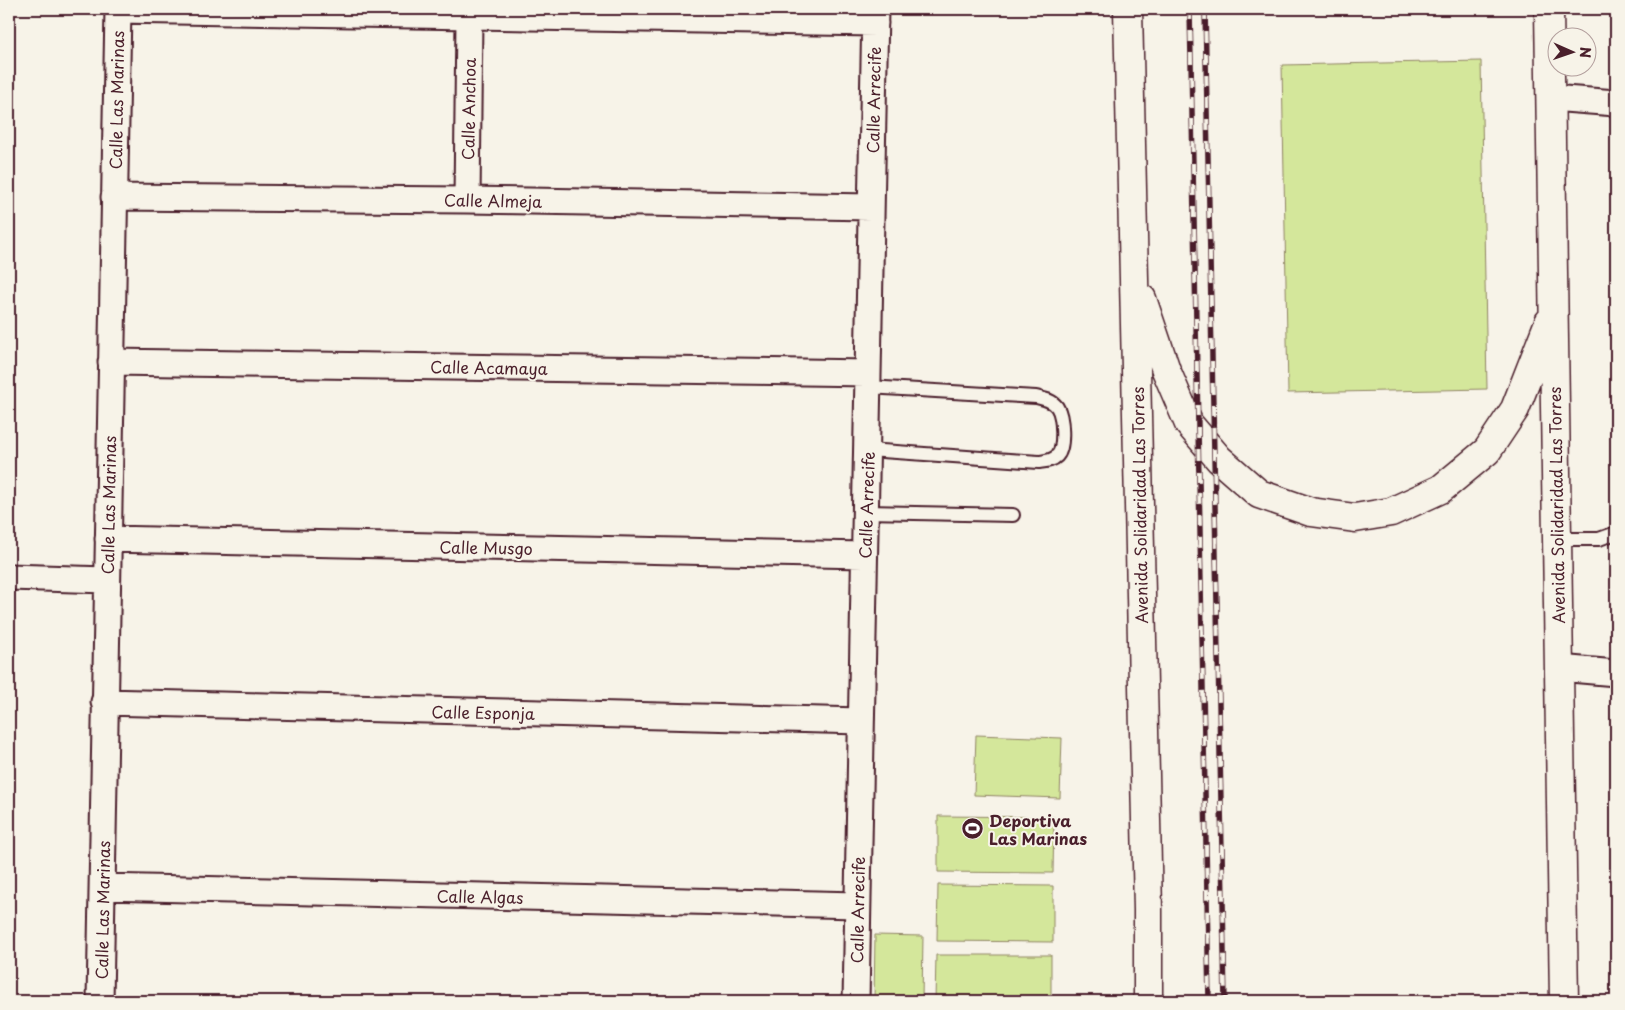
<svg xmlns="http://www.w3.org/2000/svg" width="1625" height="1010" font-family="'Playpen Sans',sans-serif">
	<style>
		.grass { fill: #d4e79b; stroke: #8f8363 }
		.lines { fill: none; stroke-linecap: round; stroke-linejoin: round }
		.lane-casing { stroke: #4a1f2b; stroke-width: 16 }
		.street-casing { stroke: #4a1f2b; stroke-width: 29 }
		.secondary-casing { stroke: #4a1f2b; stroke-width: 31 }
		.lane { stroke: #f7f3e8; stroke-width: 12 }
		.street { stroke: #f7f3e8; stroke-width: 25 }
		.secondary { stroke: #f7f3e8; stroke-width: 28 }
		.rail-casing { stroke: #4a1f2b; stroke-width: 5.5 }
		.rail { stroke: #f7f3e8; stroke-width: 4; stroke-dasharray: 11; stroke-linecap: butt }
		.labels { text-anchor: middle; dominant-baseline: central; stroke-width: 4; stroke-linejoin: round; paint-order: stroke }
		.street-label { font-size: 16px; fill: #4a1f2b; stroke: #f7f3e8 }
		.poi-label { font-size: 16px; font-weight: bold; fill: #4a1f2b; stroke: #f7f3e8; text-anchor: start }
	</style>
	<rect width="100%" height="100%" fill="#f7f3e8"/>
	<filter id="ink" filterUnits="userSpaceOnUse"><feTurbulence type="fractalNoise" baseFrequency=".02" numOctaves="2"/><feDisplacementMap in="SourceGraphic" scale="10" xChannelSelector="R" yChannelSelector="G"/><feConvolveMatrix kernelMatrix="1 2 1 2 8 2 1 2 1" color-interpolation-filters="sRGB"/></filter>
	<g filter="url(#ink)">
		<path class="grass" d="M 1481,61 L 1487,389 L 1288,393 L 1282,65 Z
			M 976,735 L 1062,738 L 1060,798 L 974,795 Z
			M 938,816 L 1054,817 L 1053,873 L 938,872 Z
			M 938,885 L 1053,886 L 1053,942 L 937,941 Z
			M 875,935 L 923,936 L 922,1001 L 874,1001 Z
			M 936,955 L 1051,955 L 1051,1001 L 935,1001 Z"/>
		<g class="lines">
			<defs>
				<path id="lane" d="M 868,387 L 1036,397 C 1044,399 1052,400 1057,407 C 1063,416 1065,448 1057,456 C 1052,461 1046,461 1039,462 L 868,450
					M 866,512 L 1013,515
					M 1557,539 L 1599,539 L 1616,533"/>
				<path id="street" d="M 118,10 L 875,23
					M 1551,98 L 1616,103
					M 114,197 L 467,200 L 871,207
					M 467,200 L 469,18
					M 111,362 L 868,373
					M 108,539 L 864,555
					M 9,577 L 107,580
					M 1559,668 L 1616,673
					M 104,702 L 861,721
					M 103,887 L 857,905
					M 100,1001 L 118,9
					M 856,1001 L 875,9"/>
				<path id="secondary" d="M 1128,9 L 1148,910 L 1148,1001
					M 1549,9 L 1564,1001
					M 1142,299 L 1166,370 L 1189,424 L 1219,459 L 1259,494 L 1311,512 L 1355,518 L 1391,512 L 1441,489 L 1487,451 L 1515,409 L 1549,322"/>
			</defs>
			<use href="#lane" class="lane-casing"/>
			<use href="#street" class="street-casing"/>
			<use href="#secondary" class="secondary-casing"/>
			<use href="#lane" class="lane"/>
			<use href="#street" class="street"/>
			<use href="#secondary" class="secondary"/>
			<defs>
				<path id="rail" d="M 1190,9 L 1209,1001
					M 1205,9 L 1225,1001"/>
			</defs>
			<use href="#rail" class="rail-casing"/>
			<use href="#rail" class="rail"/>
		</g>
	</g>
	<defs>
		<symbol id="stadium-disc" viewBox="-11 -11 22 22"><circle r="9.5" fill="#4a1f2b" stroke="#f7f3e8"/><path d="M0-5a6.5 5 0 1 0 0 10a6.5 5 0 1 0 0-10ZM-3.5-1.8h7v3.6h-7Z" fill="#fff"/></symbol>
	</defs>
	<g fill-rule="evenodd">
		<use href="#stadium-disc" x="960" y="816" width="25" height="25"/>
	</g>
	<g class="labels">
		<g class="street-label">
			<text transform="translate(116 100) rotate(-89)">Calle Las Marinas</text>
			<text transform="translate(873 100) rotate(-89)">Calle Arrecife</text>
			<text transform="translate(468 109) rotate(-89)">Calle Anchoa</text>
			<text transform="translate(493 200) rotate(1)">Calle Almeja</text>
			<text transform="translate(489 367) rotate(1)">Calle Acamaya</text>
			<text transform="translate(108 505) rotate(-89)">Calle Las Marinas</text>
			<text transform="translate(866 505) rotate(-88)">Calle Arrecife</text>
			<text transform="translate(1139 505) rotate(-91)">Avenida Solidaridad Las Torres</text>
			<text transform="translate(1556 505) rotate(-91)">Avenida Solidaridad Las Torres</text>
			<text transform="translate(486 547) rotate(1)">Calle Musgo</text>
			<text transform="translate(483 712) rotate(1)">Calle Esponja</text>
			<text transform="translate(480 896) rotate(1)">Calle Algas</text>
			<text transform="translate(102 910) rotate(-89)">Calle Las Marinas</text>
			<text transform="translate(857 910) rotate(-89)">Calle Arrecife</text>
		</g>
		<g class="poi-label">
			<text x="989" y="820">Deportiva<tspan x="989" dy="18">Las Marinas</tspan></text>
		</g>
	</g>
	<rect width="1625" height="1010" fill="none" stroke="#f7f3e8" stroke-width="30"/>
	<rect x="15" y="15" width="1595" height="980" fill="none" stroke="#4a1f2b" stroke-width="2" filter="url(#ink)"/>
	<g transform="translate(1572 52) rotate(92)"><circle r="24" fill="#f7f3e8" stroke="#b29e9c"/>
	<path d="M0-4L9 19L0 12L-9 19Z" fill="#4a1f2b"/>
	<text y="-8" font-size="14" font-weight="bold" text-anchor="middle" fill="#4a1f2b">N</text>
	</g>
</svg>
